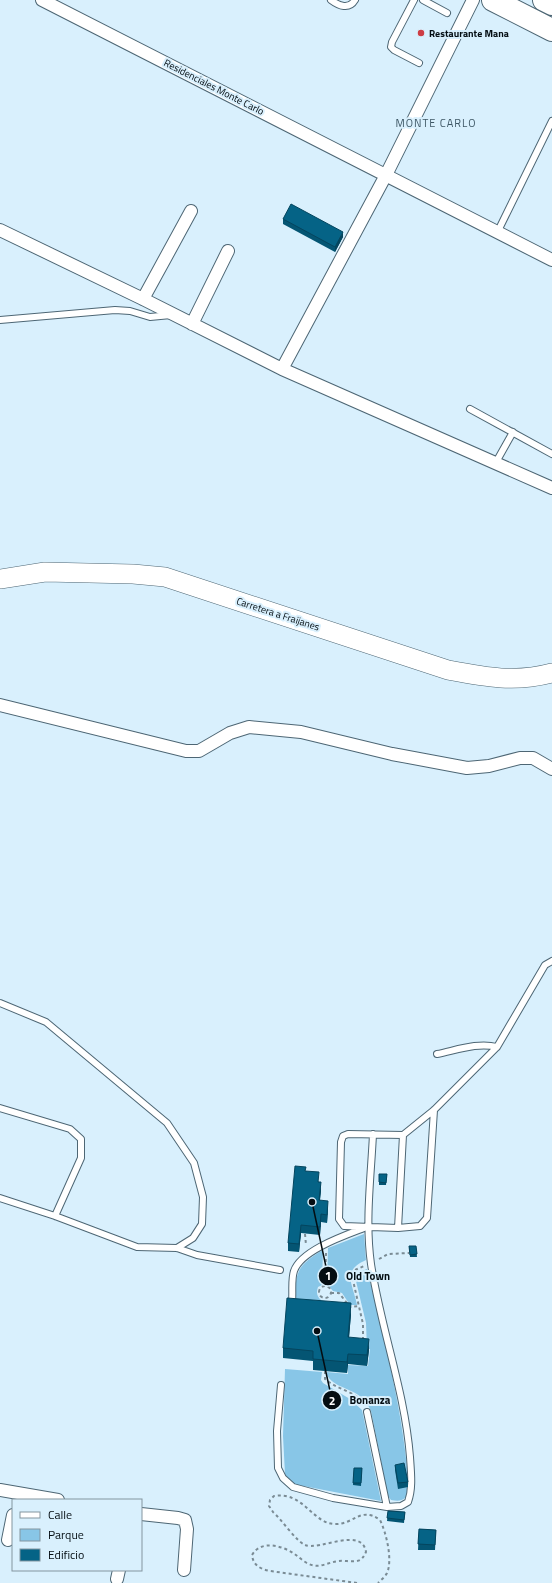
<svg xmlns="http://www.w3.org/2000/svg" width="552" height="1583" font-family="'Titillium Web',sans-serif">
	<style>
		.green { fill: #88c6e7 }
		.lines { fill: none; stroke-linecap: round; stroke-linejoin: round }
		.lane-casing { stroke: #4d6674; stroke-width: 8 }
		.street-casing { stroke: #4d6674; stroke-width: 14 }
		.primary-casing { stroke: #4d6674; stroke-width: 20 }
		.highway-casing { stroke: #4d6674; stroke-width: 24 }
		.path { stroke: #7a8b94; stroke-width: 2; stroke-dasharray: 3 3; stroke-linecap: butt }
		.lane { stroke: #fff; stroke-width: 6 }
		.street { stroke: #fff; stroke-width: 12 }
		.primary { stroke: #fff; stroke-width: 19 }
		.highway { stroke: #fff; stroke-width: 22 }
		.wall { fill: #045573 }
		.shaded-wall { fill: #04455e }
		.building { fill: #056386; stroke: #04455e }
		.poi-dot { fill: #cd3d44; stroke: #d9f0fd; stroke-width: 1.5 }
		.labels { text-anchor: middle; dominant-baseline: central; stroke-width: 4; stroke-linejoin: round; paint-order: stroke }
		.poi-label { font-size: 10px; font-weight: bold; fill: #040d12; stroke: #d9f0fd; text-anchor: start }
		.street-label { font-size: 10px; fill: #040d12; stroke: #d9f0fd }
		.neighbourhood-label { font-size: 11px; letter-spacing: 1px; fill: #3e5765; stroke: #d9f0fd }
		.leader { fill: none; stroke: #040d12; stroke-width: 1.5 }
		.callout-dot { fill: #040d12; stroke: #d9f0fd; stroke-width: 1.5 }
		.mark-label { font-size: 12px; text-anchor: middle; font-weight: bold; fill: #fff }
		.callout-label { font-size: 11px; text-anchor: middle; font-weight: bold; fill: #040d12; stroke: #d9f0fd; stroke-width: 4; stroke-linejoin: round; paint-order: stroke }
	</style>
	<rect width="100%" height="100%" fill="#d9f0fd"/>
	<path class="green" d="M 364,1234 L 366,1260 C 341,1271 353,1284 357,1305 L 350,1305 L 342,1293 L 333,1291 L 327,1284 L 328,1248 Z
		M 323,1250 L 322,1285 L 318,1287 C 316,1293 317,1296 321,1300 L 320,1310 L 294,1308 C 297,1275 292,1268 323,1250 Z
		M 367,1269 C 385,1342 404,1415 409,1490 C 406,1500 402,1502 391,1500 L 388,1496 L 371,1411 C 361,1386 335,1391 327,1375 L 327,1372 L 348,1374 L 348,1365 L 368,1366 L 370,1349 L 367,1349 L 366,1323 L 355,1277 L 357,1273 Z
		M 285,1369 L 322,1372 L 321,1380 L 323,1383 L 350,1399 L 362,1410 L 381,1501 L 298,1485 C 291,1483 288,1480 285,1474 L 283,1436 Z"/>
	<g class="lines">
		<defs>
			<path id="lane" d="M 331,0 C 339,6 349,10 355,0
				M 414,0 L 392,42 L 391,47 L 394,50 L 419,63
				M 423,0 L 447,13
				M 498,231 L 552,121
				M 0,320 L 115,310 L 130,311 L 150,317 L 171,315
				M 470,409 L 552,454
				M 495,464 L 513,432
				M 0,1003 L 46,1022 L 167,1123 L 194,1163 L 203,1197 L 202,1224 L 193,1238 L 177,1248
				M 437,1054 C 457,1050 478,1042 497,1047
				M 0,1108 L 70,1129 L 81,1139 L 81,1158 L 55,1216
				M 403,1135 L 398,1228 L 344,1226 L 339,1219 L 341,1142 L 343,1136 L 348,1134 L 403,1135 L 434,1110 L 497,1047 L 545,965 L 552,961
				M 0,1198 L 55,1216 L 137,1247 L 177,1248 L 197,1255 L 280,1270
				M 398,1228 L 420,1226 L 427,1218 L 434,1110
				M 292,1302 C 293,1292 291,1280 294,1271 C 301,1250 346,1235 364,1228
				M 281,1385 L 277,1431 L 278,1468 L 283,1478 L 293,1487 L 333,1498 L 387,1507 L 401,1506 L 408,1502 C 413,1488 411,1473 410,1457 C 405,1392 381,1329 371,1264 C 365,1221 371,1177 373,1134
				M 367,1412 L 387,1507"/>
			<path id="street" d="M 42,0 L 552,260
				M 0,230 L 143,299 L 282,369 L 552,488
				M 143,299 L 191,211
				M 192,324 L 228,251
				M 282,369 L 386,175 L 473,0
				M 0,705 L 186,751 L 199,751 L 230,733 L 249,727 L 301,732 L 392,754 L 467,768 L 489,766 L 520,758 L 533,758 L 552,769
				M 0,1490 L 58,1500
				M 141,1514 L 178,1518 L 185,1520 L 187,1529 L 184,1570
				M 8,1540 L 13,1515
				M 117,1579 L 119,1570"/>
			<path id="primary" d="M 0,579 L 45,572 L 133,574 L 165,577 L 448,670 C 485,677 515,683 552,673"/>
			<path id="highway" d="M 493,0 L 552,30
				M 544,0 L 552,4"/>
		</defs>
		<use href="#lane" class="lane-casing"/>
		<use href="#street" class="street-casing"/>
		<use href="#primary" class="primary-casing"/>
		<use href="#highway" class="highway-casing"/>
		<path class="path" d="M 305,1234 L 306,1245
			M 379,1259 L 388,1254 L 409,1253
			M319 1292a6 6 0 1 1 12 0a6 6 0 1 1-12 0Z
			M 325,1286 L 326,1253
			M 331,1293 L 339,1293 L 350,1307 L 360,1306
			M 363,1340 L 363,1324 L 352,1276 L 355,1270 L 364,1266
			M 325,1371 L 325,1379 C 337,1390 356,1391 365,1405
			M 357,1583 L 270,1571 C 260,1569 253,1565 252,1555 C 261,1539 284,1546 296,1555 C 300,1558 304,1562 309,1564 C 320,1569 328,1562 339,1561 C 345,1560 354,1563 360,1560 C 363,1558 364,1556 366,1552 C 362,1526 319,1551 305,1545 C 296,1541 282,1520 273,1512 L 269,1506 L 270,1500 L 274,1496 C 304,1491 313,1525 336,1524 C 354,1524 361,1506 380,1520 C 386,1532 393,1560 387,1573 C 385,1577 381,1580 378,1583"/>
		<use href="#lane" class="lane"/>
		<use href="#street" class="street"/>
		<use href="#primary" class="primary"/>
		<use href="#highway" class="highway"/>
	</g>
	<path class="wall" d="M 283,219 L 343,237 L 335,252 L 283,224 Z
		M 306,1171 L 319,1182 L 321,1190 L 320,1200 L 328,1209 L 327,1223 L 321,1222 L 320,1235 L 301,1233 L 299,1252 L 288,1251 L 288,1243 Z
		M 379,1174 L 387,1174 L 386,1185 L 379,1185 Z
		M 409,1246 L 416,1246 L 417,1257 L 410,1257 Z
		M 351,1314 L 349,1338 L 369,1350 L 367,1366 L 348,1364 L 347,1373 L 313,1370 L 313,1361 L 283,1358 L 283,1348 Z
		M 395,1465 L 408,1482 L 408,1487 L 398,1489 L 395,1470 Z
		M 354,1468 L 362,1468 L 361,1486 L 353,1485 Z
		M 388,1511 L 405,1512 L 404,1523 L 387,1521 Z
		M 419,1529 L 436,1530 L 435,1550 L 418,1550 Z"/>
	<path class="shaded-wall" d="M 343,232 L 343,237 L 335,252 L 335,247 Z
		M 321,1182 L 321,1190 L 319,1208 L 319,1200 Z
		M 328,1201 L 328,1209 L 327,1223 L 327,1215 Z
		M 321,1214 L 321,1222 L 320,1235 L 320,1227 Z
		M 301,1225 L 301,1233 L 299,1252 L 299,1244 Z
		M 351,1303 L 351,1314 L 348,1348 L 348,1337 Z
		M 369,1339 L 369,1350 L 367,1366 L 367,1355 Z
		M 348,1354 L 348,1364 L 347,1373 L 347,1362 Z"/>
	<path class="building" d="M 291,204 L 343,232 L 335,247 L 283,219 Z
		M 295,1166 L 306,1167 L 305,1171 L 319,1172 L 318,1182 L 321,1182 L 319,1200 L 328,1201 L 327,1215 L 321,1214 L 320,1227 L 301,1225 L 299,1244 L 288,1243 Z
		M 379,1174 L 387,1174 L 386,1183 L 379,1182 Z
		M 409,1246 L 416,1246 L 417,1254 L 410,1255 Z
		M 287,1298 L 351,1303 L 348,1337 L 369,1339 L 367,1355 L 348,1354 L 347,1362 L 313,1359 L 313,1351 L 283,1348 Z
		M 404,1463 L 408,1482 L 398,1483 L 395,1465 Z
		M 354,1468 L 362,1468 L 361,1483 L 353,1483 Z
		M 388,1511 L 405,1512 L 404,1520 L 387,1518 Z
		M 419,1529 L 436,1530 L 435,1545 L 418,1544 Z"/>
	<circle class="poi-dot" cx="421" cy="33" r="4"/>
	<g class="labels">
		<g class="poi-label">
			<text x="429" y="33">Restaurante Mana</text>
		</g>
		<g class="street-label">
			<text transform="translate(214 87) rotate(27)">Residenciales Monte Carlo</text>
			<text transform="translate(278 614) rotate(18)">Carretera a Fraijanes</text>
		</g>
		<g class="neighbourhood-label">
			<text x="436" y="123">MONTE CARLO</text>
		</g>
	</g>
	<path class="leader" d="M312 1202L328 1276M317 1331L332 1400"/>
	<g class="callout-dot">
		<circle cx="312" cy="1202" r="4"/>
		<circle cx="317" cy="1331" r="4"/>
		<circle cx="328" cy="1276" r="10"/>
		<circle cx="332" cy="1400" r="10"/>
	</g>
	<g class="mark-label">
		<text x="328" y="1280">1</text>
		<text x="332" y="1405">2</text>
	</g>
	<g class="callout-label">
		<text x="368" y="1280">Old Town</text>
		<text x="370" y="1404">Bonanza</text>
	</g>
	<rect x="12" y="1499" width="130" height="72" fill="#d9f0fd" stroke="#84959f"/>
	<rect x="20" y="1512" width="20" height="6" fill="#ffffff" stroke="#84959f"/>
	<text x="48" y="1519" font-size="12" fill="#040d12">Calle</text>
	<rect x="20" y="1529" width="20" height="12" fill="#88c6e7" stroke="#84959f"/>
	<text x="48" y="1539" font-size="12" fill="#040d12">Parque</text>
	<rect x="20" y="1549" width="20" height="12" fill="#056386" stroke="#84959f"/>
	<text x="48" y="1559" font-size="12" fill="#040d12">Edificio</text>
</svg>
